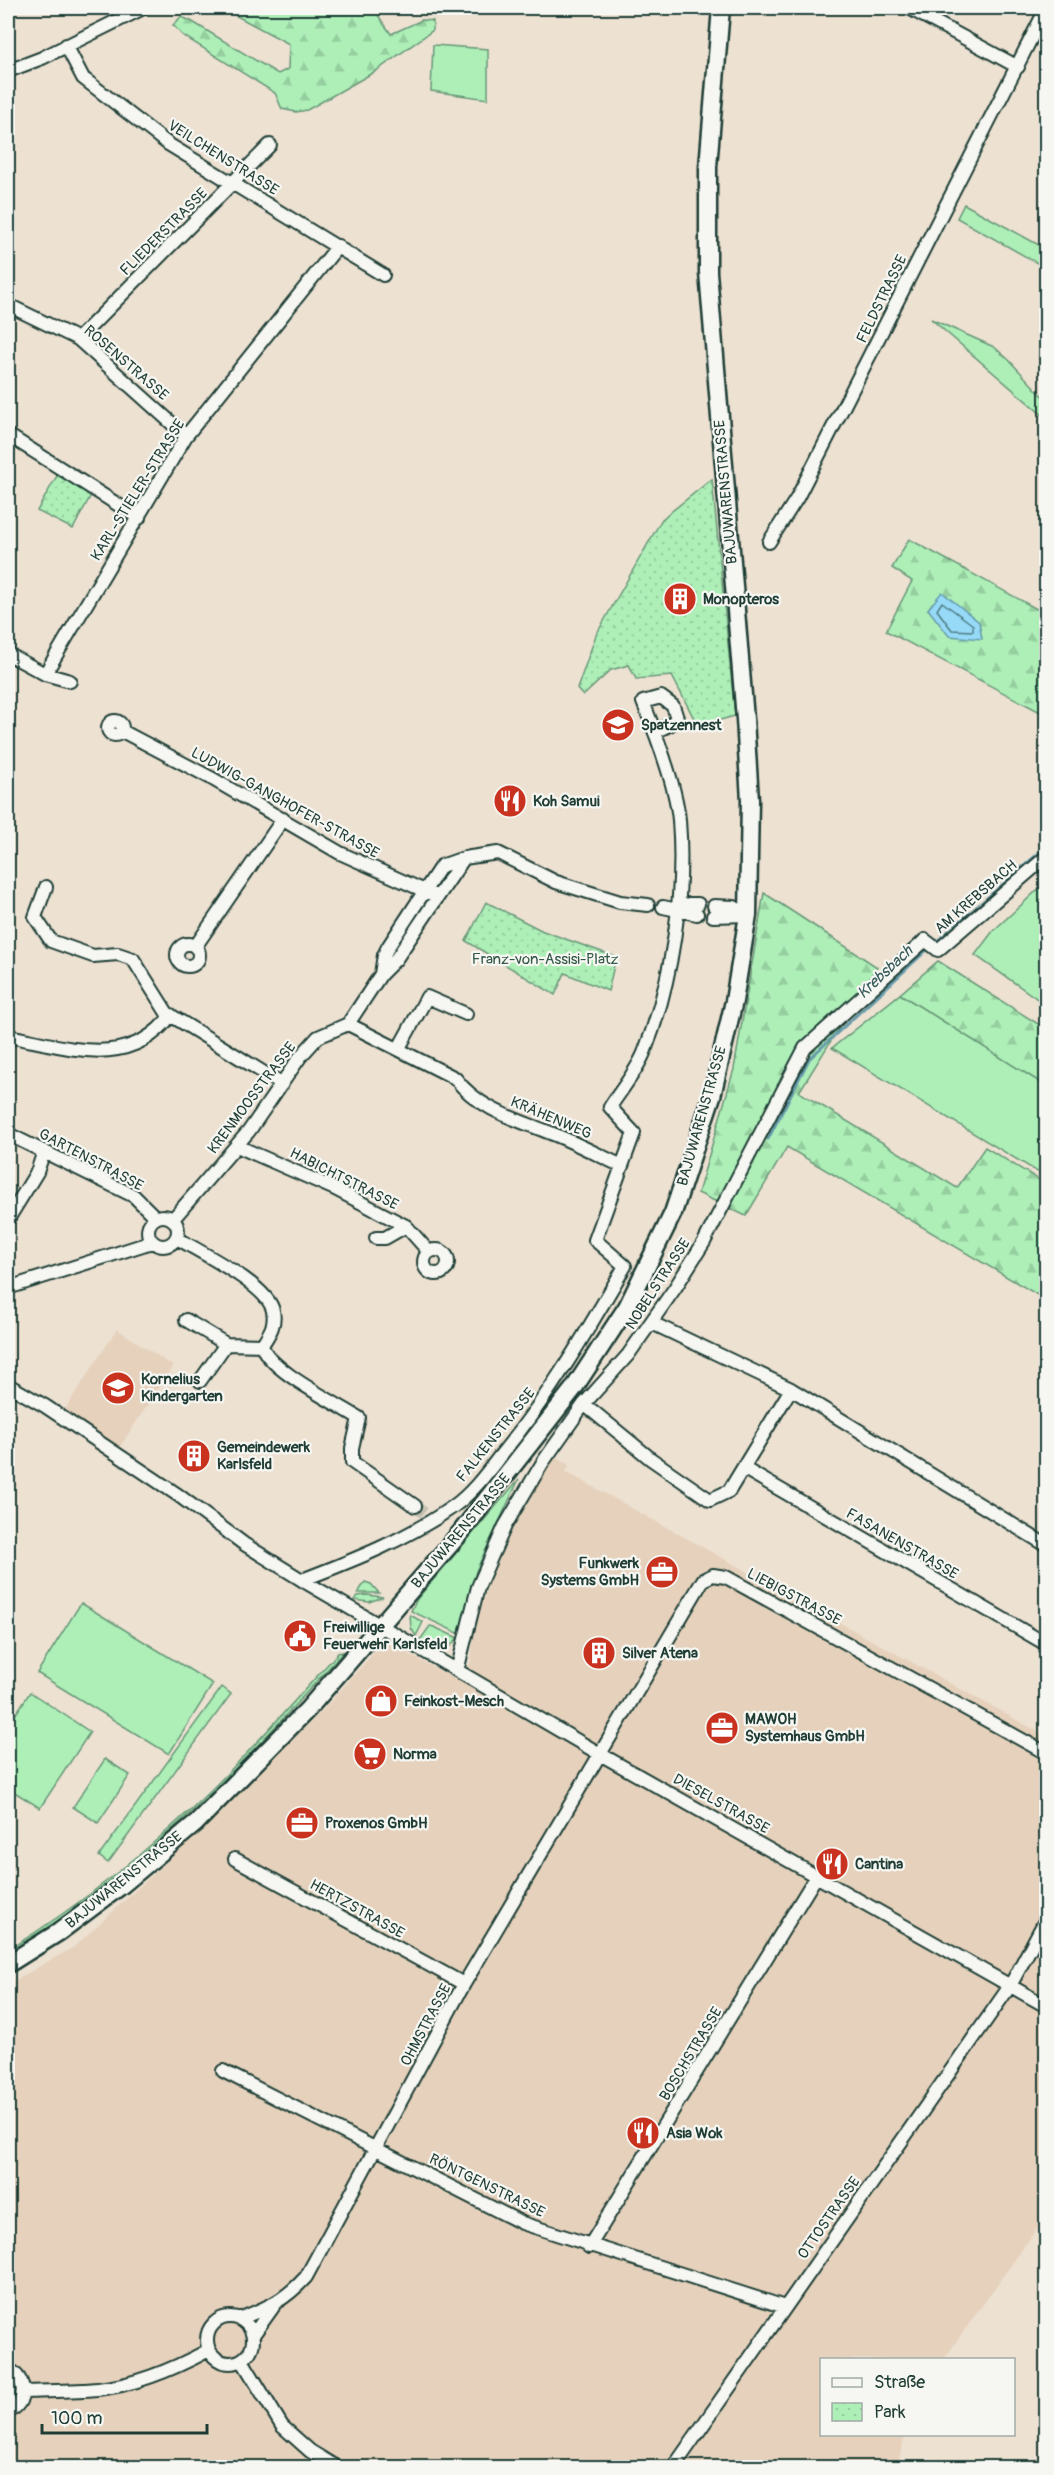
<svg xmlns="http://www.w3.org/2000/svg" width="1054" height="2475" font-family="Pangolin,sans-serif">
	<style>
		.built { fill: #e6d2bc }
		.grass { fill: #aeefb8; stroke: #669676; stroke-width: 1.5 }
		.forest { fill: url(#forest-firs); stroke: #669676; stroke-width: 1.5 }
		.park { fill: url(#park-dots); stroke: #669676; stroke-width: 1.5 }
		.water { fill: #96daf8; stroke: #669baa; stroke-width: 1.5 }
		.lines { fill: none; stroke-linecap: round; stroke-linejoin: round }
		.shore { stroke: #4f7c82; stroke-width: 1.5 }
		.stream { stroke: #669baa; stroke-width: 3 }
		.street-tunnel { stroke: #c4c0b2; stroke-width: 12; stroke-dasharray: 12 6; stroke-linecap: butt }
		.street-casing { stroke: #1f3d34; stroke-width: 16 }
		.secondary-casing { stroke: #1f3d34; stroke-width: 21 }
		.street { stroke: #f6f6f2; stroke-width: 12 }
		.secondary { stroke: #f6f6f2; stroke-width: 16 }
		.labels { text-anchor: middle; dominant-baseline: central; stroke-width: 4.5; stroke-linejoin: round; paint-order: stroke }
		.street-label { font-size: 15px; fill: #1f3d34; stroke: #f6f6f2 }
		.poi-label { font-size: 15px; font-weight: bold; fill: #1f3d34; stroke: #f6f6f2; text-anchor: start }
		.park-label { font-size: 15px; fill: #345848; stroke: #f6f6f2 }
		.water-label { font-size: 16px; font-style: italic; fill: #375c5b; stroke: #f6f6f2 }
	</style>
	<defs>
		<pattern id="forest-firs" width="22" height="20" patternUnits="userSpaceOnUse" patternTransform="scale(1.5)"><rect width="22" height="20" fill="#aeefb8"/><path d="M5 1l3.5 6h-7zM16 11l3.5 6h-7z" fill="#95ce9f"/></pattern>
		<pattern id="park-dots" width="8" height="8" patternUnits="userSpaceOnUse" patternTransform="scale(1.5)"><rect width="8" height="8" fill="#aeefb8"/><path d="M2 2h.1M6 6h.1" fill="none" stroke="#95ce9f" stroke-width="1.8" stroke-linecap="round"/></pattern>
	</defs>
	<rect width="100%" height="100%" fill="#ede1d2"/>
	<filter id="ink" filterUnits="userSpaceOnUse"><feTurbulence type="fractalNoise" baseFrequency=".0167" numOctaves="2"/><feDisplacementMap in="SourceGraphic" scale="12" xChannelSelector="R" yChannelSelector="G"/><feConvolveMatrix kernelMatrix="1 2 1 2 8 2 1 2 1" color-interpolation-filters="sRGB"/></filter>
	<g filter="url(#ink)">
		<path class="built" d="M 117,1329 L 173,1366 L 120,1447 L 64,1411 Z
			M 554,1456 L 569,1465 L 566,1472 L 1046,1736 L 1046,2216 L 944,2359 L 822,2360 L 822,2434 L 905,2435 L 897,2467 L 8,2467 L 8,1984 L 74,1947 L 204,1827 L 323,1710 L 384,1641 L 461,1682 L 471,1661 L 476,1620 L 494,1569 L 514,1526 Z"/>
		<path class="grass" d="M 433,45 L 488,49 L 488,99 L 431,91 Z
			M 964,204 L 1046,249 L 1046,268 L 957,218 Z
			M 931,319 L 994,347 L 1009,360 L 1046,400 L 1046,418 Z
			M 1046,882 L 1046,1005 L 975,955 L 993,931 Z
			M 900,994 L 1046,1086 L 1046,1177 L 832,1048 Z
			M 519,1479 L 476,1571 L 460,1634 L 411,1611 L 417,1599 Z
			M 365,1582 L 371,1584 L 379,1593 L 358,1593 Z
			M 366,1595 L 383,1597 L 369,1602 L 354,1600 L 358,1596 Z
			M 81,1603 L 213,1684 L 169,1754 L 37,1673 Z
			M 410,1615 L 423,1622 L 416,1636 L 411,1628 Z
			M 430,1626 L 434,1627 L 458,1638 L 448,1648 L 438,1649 L 420,1640 Z
			M 343,1652 C 278,1725 212,1797 137,1860 C 96,1895 52,1925 8,1954 L 8,1950 C 82,1904 152,1848 214,1787 C 257,1744 297,1698 338,1653 Z
			M 222,1687 L 231,1694 L 108,1863 L 99,1856 Z
			M 30,1692 L 90,1732 L 40,1808 L 8,1788 L 8,1726 Z
			M 105,1759 L 130,1775 L 98,1823 L 73,1807 Z"/>
		<path class="forest" d="M 222,8 L 341,8 L 346,10 L 373,8 L 391,34 L 422,20 L 433,21 L 433,30 L 376,71 L 307,110 L 296,112 L 282,109 L 275,93 L 182,35 L 173,25 L 181,17 L 191,21 L 278,74 L 288,69 L 289,44 Z
			M 909,539 L 1046,614 L 1046,715 L 886,631 L 912,581 L 892,568 Z
			M 764,893 L 877,967 L 799,1092 L 957,1188 L 985,1147 L 1046,1184 L 1046,1300 L 787,1147 L 746,1216 L 698,1193 L 734,1069 Z
			M 938,961 L 1046,1029 L 1046,1086 L 900,994 Z"/>
		<path class="park" d="M 58,474 L 91,495 L 73,529 L 37,511 Z
			M 712,479 L 735,716 L 698,726 L 672,676 L 636,679 L 629,665 L 611,670 L 583,696 L 577,689 L 596,635 L 662,519 Z
			M 486,902 L 543,931 L 616,957 L 608,991 L 565,973 L 555,995 L 466,941 Z"/>
		<path class="water" d="M 942,592 L 979,622 L 982,639 L 949,636 L 928,609 Z"/>
		<g class="lines">
			<path class="shore" d="M 942,602 L 973,625 L 973,631 L 952,630 L 937,610 Z"/>
			<path class="stream" d="M 934,944 L 1046,847
				M 768,1139 L 809,1059 L 929,948"/>
			<path class="street-tunnel" d="M 415,1506 L 424,1513"/>
			<defs>
				<path id="street" d="M 909,8 L 1018,67
					M 66,45 L 83,78 L 168,144 L 383,275
					M 8,71 L 42,58 L 143,8
					M 8,305 L 78,339 L 186,436
					M 78,339 L 270,145
					M 8,435 L 139,518
					M 769,542 L 797,498 L 1046,9
					M 8,654 L 45,674 L 70,681
					M 45,674 L 186,436 L 338,246
					M108 728a7 7 0 1 1 14 0a7 7 0 1 1-14 0Z
					M 122,731 L 211,778 L 340,853 L 436,896
					M 46,887 L 35,917 L 51,941 L 93,956 L 118,954 L 133,959 L 167,1013 L 282,1084
					M 714,906 L 734,907 L 748,915
					M 663,907 L 697,914
					M 677,908 L 689,904 L 698,904
					M 713,916 L 748,915
					M177 955a11 11 0 1 1 22 0a11 11 0 1 1-22 0Z
					M 195,947 L 283,819
					M 381,974 L 384,955 L 388,947 L 441,866 L 464,858 L 498,853 L 556,882 L 620,902 L 648,905
					M 348,1024 L 455,1078 C 479,1110 518,1120 553,1134 C 576,1143 598,1155 620,1165
					M 8,1036 C 65,1046 129,1072 171,1015
					M 399,1048 L 427,997 L 466,1014
					M 8,1134 L 134,1196 L 156,1218
					M 237,1146 L 335,1189 L 406,1226 L 429,1252
					M148 1231a15 15 0 1 1 30 0a15 15 0 1 1-30 0Z
					M 8,1219 L 37,1172 L 44,1151
					M 173,1219 L 249,1131 L 300,1057 L 318,1037 L 348,1024 L 381,974 L 396,959 L 464,858
					M 177,1238 C 199,1252 268,1285 273,1311 C 276,1325 269,1334 262,1345 C 267,1369 336,1403 359,1418 L 352,1448 L 352,1462 L 415,1506
					M 376,1238 L 385,1238 L 406,1226
					M424 1262a12 12 0 1 1 24 0a12 12 0 1 1-24 0Z
					M 8,1288 L 152,1242
					M 186,1320 L 226,1344 L 262,1345
					M 652,1323 L 791,1389 L 1046,1545
					M 200,1381 L 226,1344
					M 8,1385 L 45,1406 L 178,1495 L 244,1544 L 302,1580 L 600,1754 L 1046,2006
					M 584,1404 L 651,1459 L 710,1500 L 729,1491 L 791,1389
					M 743,1468 L 1046,1644
					M 302,1580 C 354,1560 408,1539 454,1506 C 472,1493 486,1474 500,1456 C 550,1395 586,1333 625,1266 L 595,1240 L 634,1133 L 610,1107 C 621,1090 636,1072 644,1053 C 672,983 685,894 679,820 C 676,786 656,734 643,702 L 661,697 L 673,706 L 677,718 L 671,724 L 655,732
					M 457,1671 L 478,1587 L 505,1526 L 543,1462 L 584,1404 L 628,1355 L 675,1288 L 704,1242 L 805,1048 L 921,944 L 925,940 L 938,950 L 1046,857
					M 235,1859 L 464,1984
					M 223,2071 L 522,2223 L 785,2307
					M 589,2247 L 817,1875
					M207 2340a23 23 0 1 1 46 0a23 23 0 1 1-46 0Z
					M 239,2319 C 269,2307 284,2301 306,2277 L 464,1984 L 703,1580 L 713,1575 L 726,1577 L 1046,1753
					M 253,2335 L 273,2307
					M 242,2360 L 282,2426 L 310,2451 L 338,2468
					M 8,2369 C 27,2378 28,2403 8,2412
					M 23,2392 C 48,2391 74,2391 98,2389 C 137,2385 176,2368 209,2350
					M 673,2468 L 1010,1986 L 1046,1919"/>
				<path id="secondary" d="M 8,1964 L 59,1932 L 123,1884 L 196,1823 L 308,1709 L 461,1532 L 574,1388 L 627,1307 L 673,1213 L 712,1096 L 734,1001 L 748,915 L 750,800 L 745,719 L 708,272 L 708,167 L 721,8"/>
			</defs>
			<use href="#street" class="street-casing"/>
			<use href="#secondary" class="secondary-casing"/>
			<use href="#street" class="street"/>
			<use href="#secondary" class="secondary"/>
		</g>
	</g>
	<defs>
		<symbol id="building-disc" viewBox="-11 -11 22 22"><circle r="9.5" fill="#c8321e" stroke="#f6f6f2"/><path d="M-4-6H4V6H1V3H-1V6H-4ZM-2.5-4.3h1.7v1.8h-1.7ZM.8-4.3h1.7v1.8H.8ZM-2.5-1h1.7V.8h-1.7ZM.8-1h1.7V.8H.8Z" fill="#fff"/></symbol>
		<symbol id="school-disc" viewBox="-11 -11 22 22"><circle r="9.5" fill="#c8321e" stroke="#f6f6f2"/><path d="M0-5L7-2L0 1L-7-2ZM-4 1L0 2.5L4 1V4Q0 6-4 4Z" fill="#fff"/></symbol>
		<symbol id="restaurant-disc" viewBox="-11 -11 22 22"><circle r="9.5" fill="#c8321e" stroke="#f6f6f2"/><path d="M-5-6h1v4h1v-4h1v4h1v-4h1v5L-1.5 .5V6h-2V.5L-5-1ZM5-6V6H3V1.5H1.5Q1.5-4 5-6Z" fill="#fff"/></symbol>
		<symbol id="office-disc" viewBox="-11 -11 22 22"><circle r="9.5" fill="#c8321e" stroke="#f6f6f2"/><path d="M-6-3h4V-5.5h4V-3h4V5H-6ZM-1-4.5V-3h2v-1.5ZM-6 0V1H6V0Z" fill="#fff"/></symbol>
		<symbol id="civic-disc" viewBox="-11 -11 22 22"><circle r="9.5" fill="#c8321e" stroke="#f6f6f2"/><path d="M-.6-6.5H3V-4.5H.6V-3L4-1V1h2V6H-6V1h2V-1L-.6-3ZM-1.2 2.5V6h2.4V2.5Z" fill="#fff"/></symbol>
		<symbol id="shop-disc" viewBox="-11 -11 22 22"><circle r="9.5" fill="#c8321e" stroke="#f6f6f2"/><path d="M-5-2.5h2.3a2.7 3.5 0 0 1 5.4 0H5L5.5 6h-11ZM-1.5-2.5h3a1.5 2.3 0 0 0-3 0Z" fill="#fff"/></symbol>
		<symbol id="supermarket-disc" viewBox="-11 -11 22 22"><circle r="9.5" fill="#c8321e" stroke="#f6f6f2"/><path d="M-6-5.5h2.5l.6 2H6L4.5 2H-2.5L-4.4-4H-6ZM-1.5 3.2a1.3 1.3 0 1 0 .1 0ZM3 3.2a1.3 1.3 0 1 0 .1 0Z" fill="#fff"/></symbol>
	</defs>
	<g fill-rule="evenodd">
		<use href="#building-disc" x="661" y="580" width="38" height="38"/>
		<use href="#school-disc" x="599" y="706" width="38" height="38"/>
		<use href="#restaurant-disc" x="491" y="782" width="38" height="38"/>
		<use href="#school-disc" x="99" y="1369" width="38" height="38"/>
		<use href="#building-disc" x="175" y="1437" width="38" height="38"/>
		<use href="#office-disc" x="643" y="1553" width="38" height="38"/>
		<use href="#civic-disc" x="281" y="1617" width="38" height="38"/>
		<use href="#building-disc" x="580" y="1634" width="38" height="38"/>
		<use href="#shop-disc" x="362" y="1682" width="38" height="38"/>
		<use href="#office-disc" x="703" y="1709" width="38" height="38"/>
		<use href="#supermarket-disc" x="351" y="1735" width="38" height="38"/>
		<use href="#office-disc" x="283" y="1804" width="38" height="38"/>
		<use href="#restaurant-disc" x="813" y="1845" width="38" height="38"/>
		<use href="#restaurant-disc" x="624" y="2114" width="38" height="38"/>
	</g>
	<g class="labels">
		<g class="street-label">
			<text transform="translate(223 158) rotate(32)">VEILCHENSTRASSE</text>
			<text transform="translate(164 232) rotate(-45)">FLIEDERSTRASSE</text>
			<text transform="translate(882 299) rotate(-64)">FELDSTRASSE</text>
			<text transform="translate(126 363) rotate(41)">ROSENSTRASSE</text>
			<text transform="translate(138 490) rotate(-58)">KARL-STIELER-STRASSE</text>
			<text transform="translate(726 492) rotate(-95)">BAJUWARENSTRASSE</text>
			<text transform="translate(285 803) rotate(29)">LUDWIG-GANGHOFER-STRASSE</text>
			<text transform="translate(976 897) rotate(-41)">AM KREBSBACH</text>
			<text transform="translate(252 1098) rotate(-53)">KRENMOOSSTRASSE</text>
			<text transform="translate(702 1116) rotate(-74)">BAJUWARENSTRASSE</text>
			<text transform="translate(551 1118) rotate(23)">KRÄHENWEG</text>
			<text transform="translate(91 1160) rotate(28)">GARTENSTRASSE</text>
			<text transform="translate(344 1179) rotate(27)">HABICHTSTRASSE</text>
			<text transform="translate(658 1284) rotate(-57)">NOBELSTRASSE</text>
			<text transform="translate(496 1435) rotate(-51)">FALKENSTRASSE</text>
			<text transform="translate(461 1531) rotate(-50)">BAJUWARENSTRASSE</text>
			<text transform="translate(902 1544) rotate(30)">FASANENSTRASSE</text>
			<text transform="translate(794 1597) rotate(28)">LIEBIGSTRASSE</text>
			<text transform="translate(721 1804) rotate(29)">DIESELSTRASSE</text>
			<text transform="translate(124 1880) rotate(-39)">BAJUWARENSTRASSE</text>
			<text transform="translate(357 1909) rotate(29)">HERTZSTRASSE</text>
			<text transform="translate(426 2025) rotate(-62)">OHMSTRASSE</text>
			<text transform="translate(691 2054) rotate(-59)">BOSCHSTRASSE</text>
			<text transform="translate(487 2186) rotate(26)">RÖNTGENSTRASSE</text>
			<text transform="translate(829 2218) rotate(-55)">OTTOSTRASSE</text>
		</g>
		<g class="poi-label">
			<text x="703" y="599">Monopteros</text>
			<text x="641" y="725">Spatzennest</text>
			<text x="533" y="801">Koh Samui</text>
			<text x="141" y="1379">Kornelius<tspan x="141" dy="17">Kindergarten</tspan></text>
			<text x="217" y="1447">Gemeindewerk<tspan x="217" dy="17">Karlsfeld</tspan></text>
			<text x="639" y="1563" text-anchor="end">Funkwerk<tspan x="639" dy="17">Systems GmbH</tspan></text>
			<text x="323" y="1627">Freiwillige<tspan x="323" dy="17">Feuerwehr Karlsfeld</tspan></text>
			<text x="622" y="1653">Silver Atena</text>
			<text x="404" y="1701">Feinkost-Mesch</text>
			<text x="745" y="1719">MAWOH<tspan x="745" dy="17">Systemhaus GmbH</tspan></text>
			<text x="393" y="1754">Norma</text>
			<text x="325" y="1823">Proxenos GmbH</text>
			<text x="855" y="1864">Cantina</text>
			<text x="666" y="2133">Asia Wok</text>
		</g>
		<g class="park-label">
			<text x="545" y="959">Franz-von-Assisi-Platz</text>
		</g>
		<g class="water-label">
			<text transform="translate(885 972) rotate(-43)">Krebsbach</text>
		</g>
	</g>
	<rect width="1054" height="2475" fill="none" stroke="#f6f6f2" stroke-width="30"/>
	<rect x="15" y="15" width="1024" height="2445" fill="none" stroke="#1f3d34" stroke-width="2" filter="url(#ink)"/>
	<rect x="820" y="2358" width="195" height="78" fill="#f6f6f2" stroke="#a0aca6" stroke-width="1.5"/>
	<rect x="832" y="2378" width="30" height="9" fill="#f6f6f2" stroke="#a0aca6" stroke-width="1.5"/>
	<text x="874" y="2388" font-size="18" fill="#1f3d34">Straße</text>
	<rect x="832" y="2403" width="30" height="18" fill="url(#park-dots)" stroke="#a0aca6" stroke-width="1.5"/>
	<text x="874" y="2418" font-size="18" fill="#1f3d34">Park</text>
	<path d="M42 2424v9h165v-9" fill="none" stroke="#1f3d34" stroke-width="3"/>
	<text x="51" y="2424" font-size="18" fill="#1f3d34" stroke="#f6f6f2" stroke-width="4.5" paint-order="stroke">100 m</text>
</svg>
